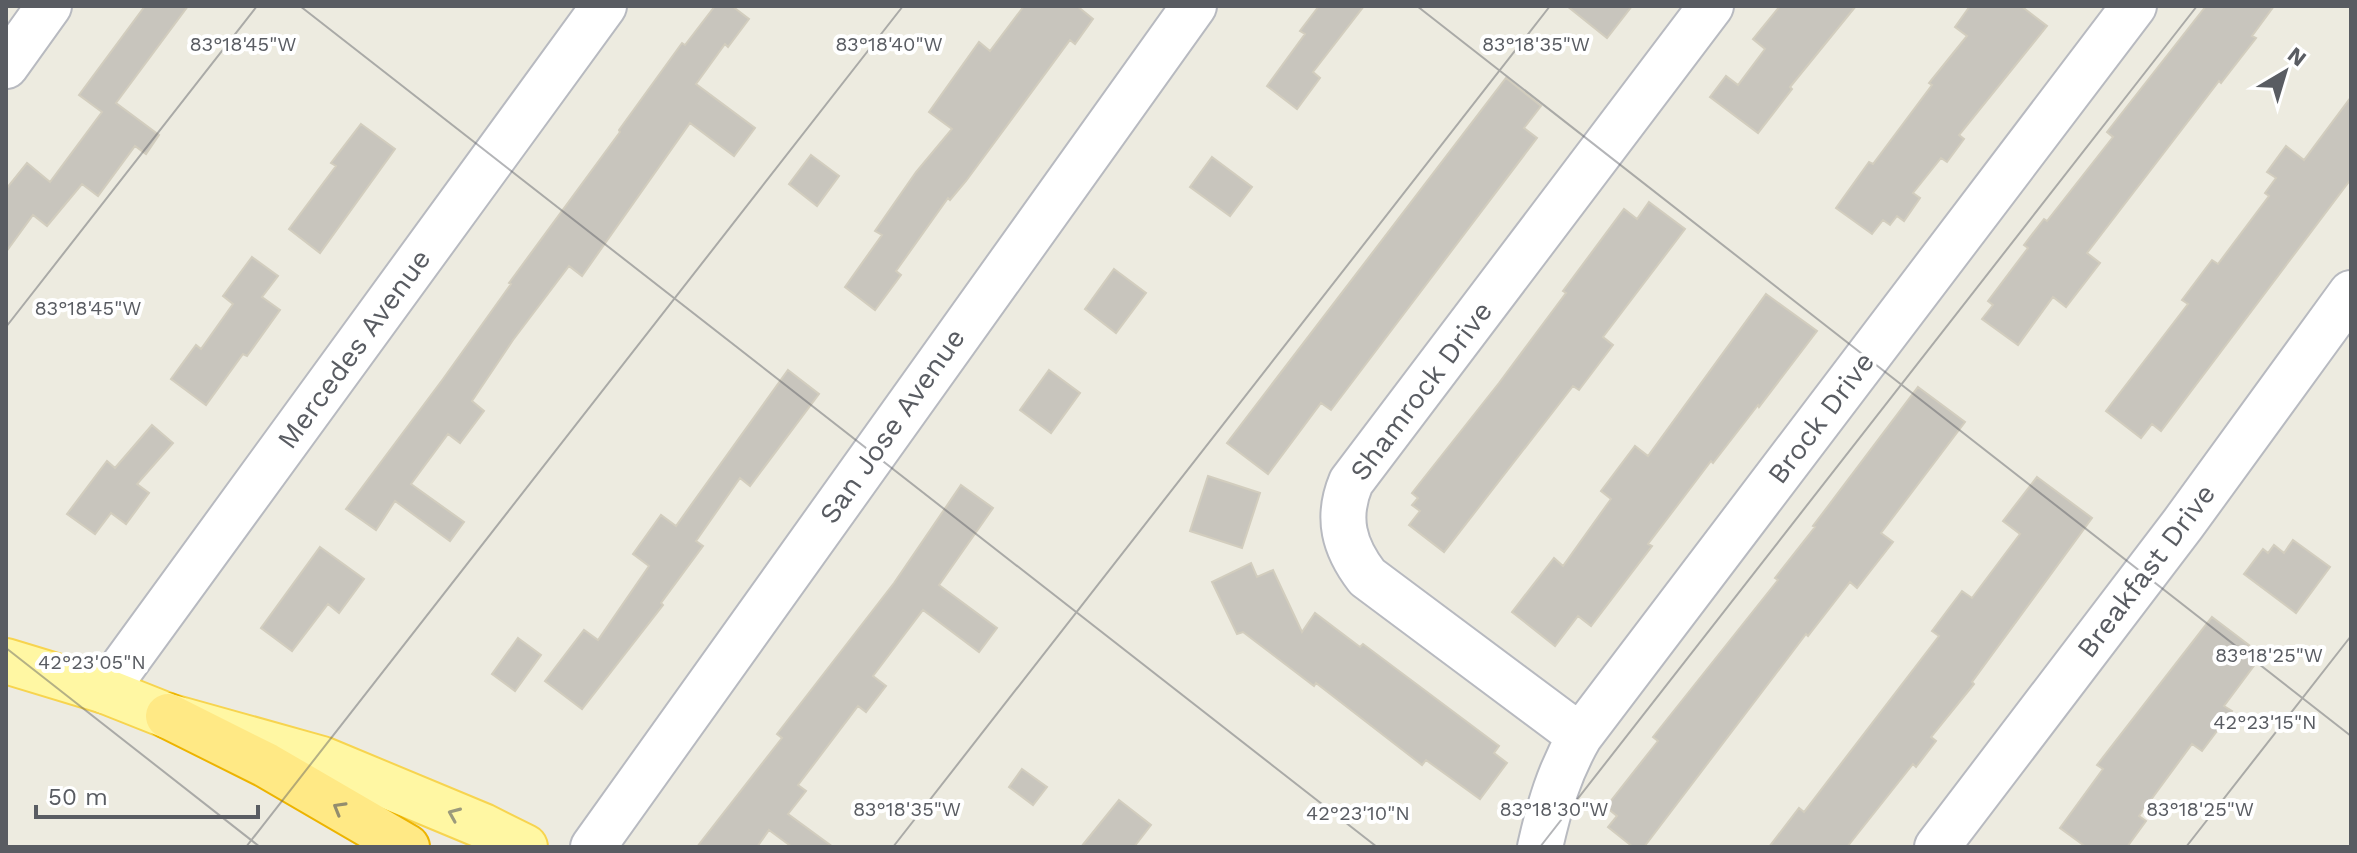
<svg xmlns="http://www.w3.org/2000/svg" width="2357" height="853" font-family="'Work Sans',sans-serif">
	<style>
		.building { fill: #c8c5bd; stroke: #d2cdbe; stroke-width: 2 }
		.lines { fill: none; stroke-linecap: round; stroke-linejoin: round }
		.minor-casing { stroke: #b8bac0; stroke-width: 48 }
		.major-casing { stroke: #f7d44f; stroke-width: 48 }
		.highway-casing { stroke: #edb400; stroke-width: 48 }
		.minor { stroke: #fff; stroke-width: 44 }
		.major { stroke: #fff7a3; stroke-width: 44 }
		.highway { stroke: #ffe985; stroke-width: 44 }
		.oneway { stroke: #938d6e }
		.oneway2 { stroke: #9b9a7c }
		.ticks { fill: none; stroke: #595c62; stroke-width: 2; stroke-opacity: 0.45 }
		.labels { text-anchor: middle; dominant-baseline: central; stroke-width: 8; stroke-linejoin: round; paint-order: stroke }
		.street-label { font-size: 28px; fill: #595c62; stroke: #fff }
		.ticks-label { font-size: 20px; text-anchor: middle; fill: #595c62; stroke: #fff; stroke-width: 8; stroke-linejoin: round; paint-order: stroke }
	</style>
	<rect width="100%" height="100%" fill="#edebe0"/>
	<path class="building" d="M 145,6 L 188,6 L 116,103 L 159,135 L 146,154 L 135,146 L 98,196 L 82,184 L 47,226 L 33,215 L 6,252 L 6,189 L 27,163 L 50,182 L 102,112 L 79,95 Z
		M 715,6 L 732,6 L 749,19 L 728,47 L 725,44 L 696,84 L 755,128 L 734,156 L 690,123 L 582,276 L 569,266 L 513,340 L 472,401 L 484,411 L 460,443 L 448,434 L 411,484 L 464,522 L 450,541 L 395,501 L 376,530 L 346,509 L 443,379 L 511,284 L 509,283 L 620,132 L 619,130 L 682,43 L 685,45 Z
		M 1024,6 L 1077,6 L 1093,19 L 1075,44 L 1070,40 L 966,181 L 950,200 L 948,198 L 896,271 L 901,275 L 875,310 L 845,287 L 882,235 L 875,231 L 916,172 L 952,129 L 929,112 L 979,42 L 990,51 Z
		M 1319,6 L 1364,6 L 1313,72 L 1320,78 L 1297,109 L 1267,86 L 1305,34 L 1300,31 Z
		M 1567,6 L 1632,6 L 1607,38 Z
		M 1780,6 L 1856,6 L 1790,87 L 1792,89 L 1758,133 L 1710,97 L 1726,76 L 1738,85 L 1765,49 L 1753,39 Z
		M 1970,6 L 2021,6 L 2047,26 L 1959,135 L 1964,139 L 1947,162 L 1941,158 L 1913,193 L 1920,198 L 1904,221 L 1897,216 L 1890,225 L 1883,220 L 1872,234 L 1836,208 L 1869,162 L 1873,164 L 1932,85 L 1929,83 L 1967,36 L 1955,27 Z
		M 2206,6 L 2274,6 L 2252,36 L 2256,38 L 2221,83 L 2219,81 L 2087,253 L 2100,263 L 2066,307 L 2053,297 L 2018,345 L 1982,319 L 1993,305 L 1988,301 L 2028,248 L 2024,245 L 2044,219 L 2047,221 L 2113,137 L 2107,132 Z
		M 1506,78 L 1541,106 L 1524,128 L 1537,138 L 1331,410 L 1321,403 L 1268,474 L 1227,443 Z
		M 2351,97 L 2351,179 L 2161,431 L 2152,424 L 2141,438 L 2106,411 L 2188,304 L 2182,300 L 2212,260 L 2218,264 L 2269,196 L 2265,193 L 2276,178 L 2267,172 L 2286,146 L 2304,160 Z
		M 361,124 L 395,149 L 320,253 L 289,229 L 336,166 L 331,163 Z
		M 811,155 L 839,176 L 817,206 L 789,184 Z
		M 1212,157 L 1252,187 L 1230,216 L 1190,187 Z
		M 1649,202 L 1685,229 L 1603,337 L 1613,345 L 1579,390 L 1573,386 L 1444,552 L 1409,525 L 1420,511 L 1412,505 L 1418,498 L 1412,493 L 1499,383 L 1566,293 L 1563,291 L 1624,209 L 1637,219 Z
		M 252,257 L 278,276 L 262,297 L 280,310 L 247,356 L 243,354 L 206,405 L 171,379 L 196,345 L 201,349 L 233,304 L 223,296 Z
		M 1114,269 L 1146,293 L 1116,333 L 1085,309 Z
		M 1766,294 L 1817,331 L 1759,407 L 1758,405 L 1713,463 L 1711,461 L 1648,544 L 1652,546 L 1591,626 L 1578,616 L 1555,646 L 1512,612 L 1554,558 L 1563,566 L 1611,499 L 1601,491 L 1635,446 L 1648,456 Z
		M 788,370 L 819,394 L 750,486 L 740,478 L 696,541 L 703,546 L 661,603 L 663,605 L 582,709 L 545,681 L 584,630 L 598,640 L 649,566 L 633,554 L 661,515 L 676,526 Z
		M 1049,370 L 1080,393 L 1051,433 L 1020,410 Z
		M 1918,387 L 1965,422 L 1881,533 L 1893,542 L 1857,588 L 1850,582 L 1808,636 L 1806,634 L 1644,847 L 1633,847 L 1608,827 L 1617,816 L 1606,807 L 1658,741 L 1653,737 L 1778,580 L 1775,578 L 1815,527 L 1813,526 Z
		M 152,425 L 173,443 L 137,484 L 149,493 L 126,524 L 111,513 L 95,534 L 67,514 L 107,461 L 115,468 Z
		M 1208,476 L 1260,493 L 1242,548 L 1190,531 Z
		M 2037,477 L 2092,518 L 1972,682 L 1974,684 L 1931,737 L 1936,741 L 1916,767 L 1913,764 L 1847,847 L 1769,847 L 1799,808 L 1804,812 L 1939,636 L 1932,631 L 1962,591 L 1972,598 L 2020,534 L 2003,521 Z
		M 961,485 L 993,508 L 939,585 L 997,628 L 979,652 L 923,610 L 873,676 L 886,686 L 866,712 L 858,706 L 798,785 L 806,791 L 788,814 L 833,847 L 792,847 L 769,830 L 757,847 L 697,847 L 782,738 L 777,734 L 894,583 Z
		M 2293,540 L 2330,567 L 2296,613 L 2244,574 L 2263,549 L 2268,553 L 2274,545 L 2284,553 Z
		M 320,547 L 364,579 L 339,613 L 328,604 L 292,651 L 261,628 Z
		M 1251,563 L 1257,577 L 1273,570 L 1302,632 L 1315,613 L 1360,647 L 1363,644 L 1499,746 L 1494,753 L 1507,763 L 1480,799 L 1426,760 L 1422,765 L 1316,683 L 1314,686 L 1243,632 L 1237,634 L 1212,582 Z
		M 2212,617 L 2262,655 L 2224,706 L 2232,711 L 2202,751 L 2192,744 L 2139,816 L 2146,821 L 2127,847 L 2086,847 L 2060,828 L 2103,769 L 2097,765 Z
		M 518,638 L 541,655 L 515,691 L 492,674 Z
		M 1022,769 L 1047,787 L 1033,805 L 1009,787 Z
		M 1119,800 L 1151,825 L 1134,847 L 1081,847 Z"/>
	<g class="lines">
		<defs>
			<path id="minor" d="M 6,66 L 49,6
				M 105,691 L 604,6
				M 1580,736 L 1367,577 C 1344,547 1336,518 1351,482 L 1711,6
				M 593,847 L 1194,6
				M 1540,847 C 1549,807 1559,772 1580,736 L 2134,6
				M 1937,847 L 2183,524 L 2351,293"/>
			<path id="major" d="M 6,661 L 105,691 L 168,716 L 322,759 L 483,826 L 525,847"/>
			<path id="highway" d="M 168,716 L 266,765 L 407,847"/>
		</defs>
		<use href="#minor" class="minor-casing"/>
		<use href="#major" class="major-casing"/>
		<use href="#highway" class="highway-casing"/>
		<use href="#minor" class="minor"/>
		<use href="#major" class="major"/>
		<use href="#highway" class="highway"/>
	</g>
	<defs><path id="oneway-chevron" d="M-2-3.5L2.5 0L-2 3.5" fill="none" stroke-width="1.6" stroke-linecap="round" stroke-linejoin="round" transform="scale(2)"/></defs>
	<use class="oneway" href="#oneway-chevron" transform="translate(339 808) rotate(-150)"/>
	<use class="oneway2" href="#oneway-chevron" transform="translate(454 814) rotate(-157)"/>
	<path class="ticks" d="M 300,6 L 1377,847M 1417,6 L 2351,736M 6,327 L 257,6M 6,648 L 260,847M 246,847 L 903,6M 893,847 L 1550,6M 1540,847 L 2197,6M 2186,847 L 2351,636"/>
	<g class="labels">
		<g class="street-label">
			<text transform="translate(354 349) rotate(-54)">Mercedes Avenue</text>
			<text transform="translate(1421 391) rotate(-53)">Shamrock Drive</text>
			<text transform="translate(1821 418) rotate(-53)">Brock Drive</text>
			<text transform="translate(892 426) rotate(-55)">San Jose Avenue</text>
			<text transform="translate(2146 571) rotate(-53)">Breakfast Drive</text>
		</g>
	</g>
	<g class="ticks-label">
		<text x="243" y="51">83°18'45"W</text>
		<text x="889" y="51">83°18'40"W</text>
		<text x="1536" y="51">83°18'35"W</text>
		<text x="88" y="315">83°18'45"W</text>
		<text x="2269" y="662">83°18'25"W</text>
		<text x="92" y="669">42°23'05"N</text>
		<text x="2265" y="729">42°23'15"N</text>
		<text x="907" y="816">83°18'35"W</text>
		<text x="1554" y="816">83°18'30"W</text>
		<text x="2200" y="816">83°18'25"W</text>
		<text x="1358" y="820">42°23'10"N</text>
	</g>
	<rect width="2357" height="853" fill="none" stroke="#595c62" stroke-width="16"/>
	<g transform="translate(2285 72) rotate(38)" stroke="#ffffff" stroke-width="6" paint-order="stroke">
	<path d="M0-6L14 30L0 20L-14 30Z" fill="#595c62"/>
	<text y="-12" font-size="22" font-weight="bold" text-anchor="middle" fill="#595c62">N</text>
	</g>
	<path d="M36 805v12h222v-12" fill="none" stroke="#595c62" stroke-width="4"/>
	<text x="48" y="805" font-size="24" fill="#595c62" stroke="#ffffff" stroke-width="6" paint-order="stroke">50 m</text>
</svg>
